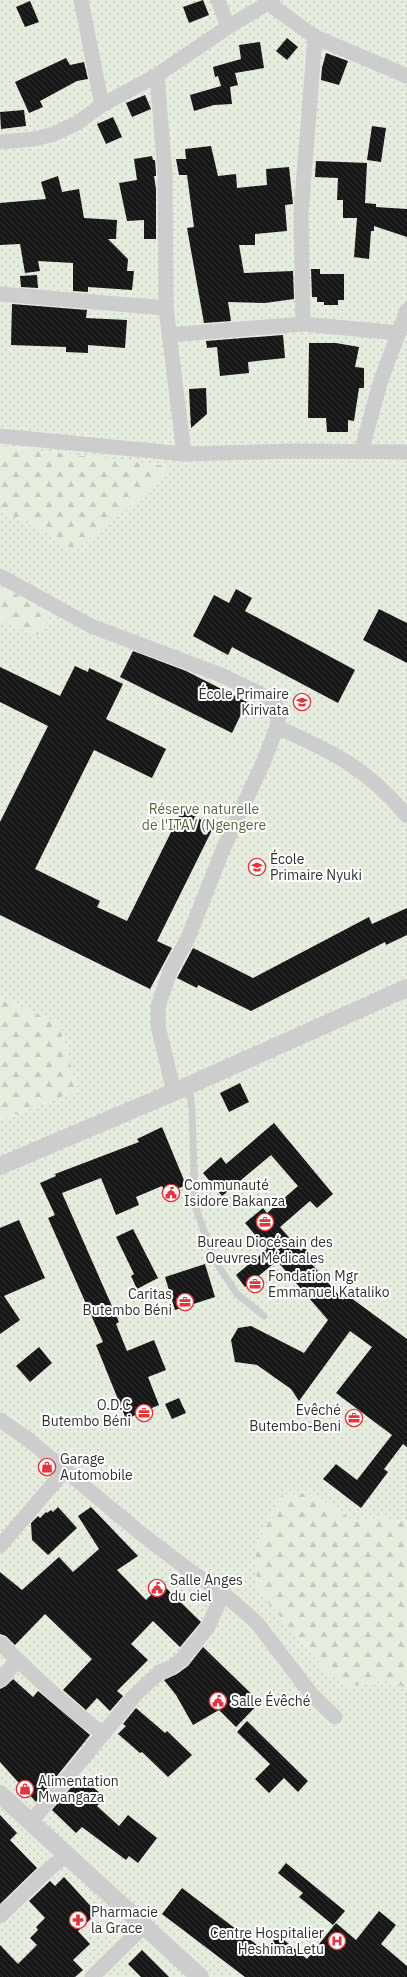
<svg xmlns="http://www.w3.org/2000/svg" width="407" height="1977" font-family="'IBM Plex Sans',sans-serif">
	<style>
		.forest { fill: url(#forest-firs) }
		.park { fill: url(#park-dots) }
		.building { fill: url(#building-back-hatch) }
		.lines { fill: none; stroke-linecap: round; stroke-linejoin: round }
		.service { stroke: #cdcdcd; stroke-width: 7 }
		.minor { stroke: #cdcdcd; stroke-width: 15 }
		.tertiary { stroke: #cdcdcd; stroke-width: 18 }
		.labels { text-anchor: middle; dominant-baseline: central; stroke-width: 4; stroke-linejoin: round; paint-order: stroke }
		.poi-label { font-size: 14px; fill: #303030; stroke: #fff; text-anchor: start }
		.park-label { font-size: 14px; fill: #516c3d; stroke: #fff }
	</style>
	<defs>
		<pattern id="forest-firs" width="22" height="20" patternUnits="userSpaceOnUse"><rect width="22" height="20" fill="#e5edde"/><path d="M5 1l3.5 6h-7zM16 11l3.5 6h-7z" fill="#c5ccbf"/></pattern>
		<pattern id="park-dots" width="8" height="8" patternUnits="userSpaceOnUse"><rect width="8" height="8" fill="#e5edde"/><path d="M2 2h.1M6 6h.1" fill="none" stroke="#c5ccbf" stroke-width="1.8" stroke-linecap="round"/></pattern>
		<pattern id="building-back-hatch" width="6" height="6" patternUnits="userSpaceOnUse"><rect width="6" height="6" fill="#171717"/><path d="M-1 5l2 2M0 0l6 6M5-1l2 2" fill="none" stroke="#303030"/></pattern>
	</defs>
	<rect width="100%" height="100%" fill="#fff"/>
	<path class="forest" d="M 0,446 L 170,466 L 154,487 L 73,552 L 45,532 L 0,510 Z
		M 0,584 L 51,615 L 37,636 L 0,619 Z
		M 0,998 L 59,1023 L 78,1091 L 0,1120 Z
		M 282,1494 L 314,1494 L 354,1521 L 383,1517 L 407,1524 L 407,1689 L 388,1680 L 348,1687 L 328,1673 L 257,1590 L 255,1549 Z"/>
	<path class="park" d="M 0,0 L 407,0 L 407,1524 L 383,1517 L 354,1521 L 314,1494 L 282,1494 L 255,1549 L 257,1590 L 328,1673 L 348,1687 L 388,1680 L 407,1689 L 407,1977 L 0,1977 L 0,1120 L 78,1091 L 59,1023 L 0,998 L 0,619 L 37,636 L 51,615 L 0,584 L 0,510 L 45,532 L 73,552 L 154,487 L 169,466 L 0,446 Z"/>
	<path class="building" d="M 203,0 L 209,15 L 189,23 L 183,7 Z
		M 30,1 L 39,22 L 25,27 L 16,7 Z
		M 287,38 L 298,47 L 287,60 L 276,51 Z
		M 260,42 L 264,68 L 235,73 L 238,85 L 230,87 L 232,104 L 214,105 L 194,111 L 190,95 L 221,86 L 218,76 L 215,77 L 213,67 L 241,59 L 239,45 Z
		M 326,53 L 348,61 L 339,85 L 321,80 L 322,68 Z
		M 66,58 L 70,65 L 84,62 L 88,79 L 77,81 L 40,101 L 43,107 L 29,113 L 15,82 Z
		M 145,95 L 151,109 L 132,117 L 126,103 Z
		M 24,110 L 26,126 L 1,129 L 0,112 Z
		M 113,117 L 122,137 L 106,144 L 97,124 Z
		M 372,126 L 386,128 L 381,162 L 367,160 Z
		M 211,146 L 218,176 L 236,174 L 237,188 L 267,185 L 266,169 L 289,167 L 293,204 L 285,205 L 287,231 L 255,234 L 255,245 L 239,245 L 244,273 L 293,271 L 294,299 L 265,303 L 228,302 L 231,321 L 204,323 L 187,228 L 194,227 L 187,175 L 179,175 L 176,159 L 186,159 L 185,149 Z
		M 152,156 L 153,160 L 155,160 L 156,173 L 156,176 L 154,176 L 156,189 L 156,239 L 144,239 L 144,220 L 127,221 L 119,183 L 137,180 L 134,159 Z
		M 316,161 L 367,163 L 365,203 L 376,204 L 376,207 L 407,209 L 407,237 L 374,226 L 374,231 L 371,231 L 369,259 L 354,257 L 357,218 L 343,218 L 343,200 L 337,200 L 338,178 L 315,177 Z
		M 58,176 L 62,192 L 79,189 L 84,218 L 117,220 L 116,239 L 108,239 L 128,259 L 127,271 L 134,271 L 132,290 L 88,287 L 88,292 L 73,291 L 73,263 L 38,261 L 40,271 L 25,273 L 20,244 L 0,245 L 0,203 L 46,199 L 41,182 Z
		M 311,269 L 320,269 L 320,274 L 344,274 L 344,300 L 338,300 L 338,305 L 324,305 L 324,302 L 317,302 L 317,297 L 312,297 Z
		M 37,275 L 38,288 L 21,287 L 20,276 Z
		M 12,304 L 87,310 L 86,318 L 127,320 L 125,348 L 88,345 L 88,353 L 66,352 L 66,347 L 11,345 Z
		M 283,335 L 285,358 L 248,362 L 249,373 L 220,376 L 217,347 L 207,348 L 206,341 Z
		M 309,343 L 336,343 L 359,347 L 355,367 L 364,368 L 364,388 L 359,388 L 354,421 L 348,420 L 348,432 L 327,432 L 326,418 L 308,418 Z
		M 206,388 L 207,414 L 191,428 L 189,389 Z
		M 236,589 L 252,598 L 245,611 L 355,670 L 338,703 L 232,647 L 228,655 L 193,636 L 214,595 L 229,603 Z
		M 379,609 L 407,623 L 407,663 L 363,640 Z
		M 133,651 L 186,671 L 247,702 L 232,733 L 120,677 Z
		M 75,666 L 88,672 L 89,668 L 123,684 L 106,719 L 166,749 L 152,778 L 94,750 L 35,869 L 100,901 L 97,907 L 127,921 L 182,810 L 214,826 L 157,941 L 172,948 L 150,989 L 0,915 L 0,822 L 48,726 L 0,702 L 0,667 L 60,696 Z
		M 407,908 L 407,935 L 386,945 L 385,942 L 251,1011 L 198,985 L 197,988 L 177,978 L 193,948 L 253,978 L 369,917 L 372,924 Z
		M 240,1083 L 249,1102 L 229,1112 L 220,1093 Z
		M 274,1123 L 333,1194 L 317,1208 L 310,1201 L 280,1227 L 301,1251 L 304,1247 L 314,1259 L 310,1262 L 343,1300 L 347,1295 L 407,1339 L 407,1447 L 403,1444 L 384,1469 L 388,1472 L 361,1508 L 323,1479 L 336,1464 L 357,1480 L 392,1435 L 336,1393 L 372,1347 L 350,1331 L 299,1401 L 291,1389 L 257,1365 L 235,1362 L 231,1340 L 238,1328 L 251,1326 L 304,1353 L 328,1320 L 277,1261 L 245,1287 L 236,1275 L 267,1249 L 245,1223 L 263,1208 L 267,1213 L 298,1186 L 271,1155 L 222,1196 L 203,1173 L 221,1157 L 226,1164 Z
		M 162,1127 L 186,1185 L 166,1194 L 162,1186 L 136,1197 L 139,1205 L 116,1215 L 101,1178 L 62,1193 L 119,1322 L 116,1324 L 127,1351 L 154,1340 L 166,1370 L 148,1377 L 159,1405 L 126,1419 L 96,1345 L 103,1342 L 48,1218 L 55,1215 L 40,1183 L 56,1176 L 55,1174 L 139,1142 L 137,1139 Z
		M 19,1220 L 45,1278 L 4,1296 L 20,1320 L 0,1334 L 0,1228 Z
		M 133,1229 L 158,1278 L 137,1289 L 131,1276 L 134,1274 L 116,1237 Z
		M 205,1264 L 215,1297 L 175,1310 L 165,1277 Z
		M 39,1347 L 52,1363 L 30,1382 L 16,1366 Z
		M 179,1398 L 186,1413 L 172,1419 L 165,1404 Z
		M 58,1507 L 77,1528 L 48,1555 L 32,1540 L 31,1523 L 38,1516 L 40,1518 L 46,1512 L 47,1513 L 51,1510 L 53,1512 Z
		M 91,1507 L 138,1556 L 117,1570 L 146,1600 L 162,1584 L 201,1622 L 180,1647 L 153,1621 L 131,1644 L 148,1660 L 117,1691 L 123,1696 L 110,1711 L 97,1698 L 86,1710 L 63,1690 L 92,1659 L 45,1614 L 15,1645 L 6,1636 L 0,1634 L 0,1572 L 22,1590 L 59,1557 L 73,1572 L 99,1549 L 78,1516 Z
		M 203,1647 L 260,1702 L 236,1727 L 219,1710 L 193,1725 L 176,1695 L 164,1680 L 177,1674 L 188,1666 Z
		M 13,1679 L 33,1697 L 38,1691 L 90,1735 L 36,1802 L 0,1762 L 0,1689 L 6,1686 Z
		M 136,1708 L 165,1733 L 167,1731 L 192,1755 L 168,1777 L 142,1752 L 140,1753 L 118,1734 L 126,1726 L 123,1724 Z
		M 247,1721 L 308,1781 L 298,1792 L 284,1778 L 269,1793 L 255,1779 L 270,1764 L 237,1732 Z
		M 80,1777 L 105,1797 L 97,1806 L 119,1826 L 128,1815 L 157,1838 L 138,1863 L 129,1856 L 126,1860 L 82,1827 L 76,1833 L 52,1810 Z
		M 0,1815 L 17,1833 L 10,1840 L 37,1868 L 0,1904 Z
		M 286,1863 L 345,1911 L 333,1925 L 299,1897 L 303,1893 L 278,1873 Z
		M 64,1877 L 97,1913 L 78,1931 L 90,1944 L 73,1960 L 83,1970 L 75,1977 L 0,1977 L 0,1945 L 18,1964 L 37,1945 L 30,1938 L 38,1930 L 36,1927 L 45,1918 L 29,1901 L 50,1881 L 55,1886 Z
		M 182,1888 L 265,1951 L 278,1935 L 307,1959 L 336,1923 L 356,1940 L 379,1911 L 396,1925 L 381,1944 L 407,1966 L 407,1977 L 245,1977 L 162,1914 Z
		M 142,1950 L 169,1977 L 141,1977 L 128,1964 Z"/>
	<g class="lines">
		<path class="service" d="M 189,1086 L 192,1110 L 195,1206 L 215,1261 L 237,1294 L 264,1316"/>
		<path class="minor" d="M 81,0 L 102,105
			M 218,0 L 228,27
			M 268,3 L 315,37 L 407,76
			M 157,75 L 165,173 L 166,308 L 184,454
			M 0,142 L 34,139 L 54,134 L 77,123 L 102,105 L 157,75 L 228,27 L 273,0
			M 0,294 L 166,308
			M 303,324 L 301,213 L 315,37
			M 169,335 L 303,324 L 399,333
			M 0,436 L 184,454 L 296,451 L 407,452
			M 361,452 L 381,380 L 407,310
			M 0,576 L 91,626 L 221,675 L 267,697 L 276,705 L 279,714 L 277,727 L 263,763 L 224,847 L 188,938 L 171,969 L 158,1006 L 158,1026 L 174,1092
			M 277,727 C 333,752 367,768 407,816
			M 0,1420 L 29,1440 L 139,1532 L 190,1571 L 223,1593 L 257,1623 L 312,1695 L 335,1717
			M 0,1546 L 65,1470
			M 0,1643 C 34,1675 66,1708 104,1734
			M 0,1680 L 18,1660
			M 31,1822 L 136,1694 L 160,1672 L 172,1667 L 182,1659 L 208,1627 L 223,1593
			M 0,1916 L 50,1868 L 67,1855
			M 92,1977 L 144,1926"/>
		<path class="tertiary" d="M 0,1166 L 174,1092 L 407,988
			M 0,1794 L 200,1977"/>
	</g>
	<defs>
		<symbol id="school-ring" viewBox="-11 -11 22 22"><circle r="9.5" fill="#fff" stroke="#e4353c" stroke-width="1.5"/><path d="M0-5L7-2L0 1L-7-2ZM-4 1L0 2.5L4 1V4Q0 6-4 4Z" fill="#e4353c"/></symbol>
		<symbol id="civic-ring" viewBox="-11 -11 22 22"><circle r="9.5" fill="#fff" stroke="#e4353c" stroke-width="1.5"/><path d="M-.6-6.5H3V-4.5H.6V-3L4-1V1h2V6H-6V1h2V-1L-.6-3ZM-1.2 2.5V6h2.4V2.5Z" fill="#e4353c"/></symbol>
		<symbol id="office-ring" viewBox="-11 -11 22 22"><circle r="9.5" fill="#fff" stroke="#e4353c" stroke-width="1.5"/><path d="M-6-3h4V-5.5h4V-3h4V5H-6ZM-1-4.5V-3h2v-1.5ZM-6 0V1H6V0Z" fill="#e4353c"/></symbol>
		<symbol id="shop-ring" viewBox="-11 -11 22 22"><circle r="9.5" fill="#fff" stroke="#e4353c" stroke-width="1.5"/><path d="M-5-2.5h2.3a2.7 3.5 0 0 1 5.4 0H5L5.5 6h-11ZM-1.5-2.5h3a1.5 2.3 0 0 0-3 0Z" fill="#e4353c"/></symbol>
		<symbol id="pharmacy-ring" viewBox="-11 -11 22 22"><circle r="9.5" fill="#fff" stroke="#e4353c" stroke-width="1.5"/><path d="M-2-6h4v4h4v4h-4v4h-4v-4h-4v-4h4Z" fill="#e4353c"/></symbol>
		<symbol id="hospital-ring" viewBox="-11 -11 22 22"><circle r="9.5" fill="#fff" stroke="#e4353c" stroke-width="1.5"/><path d="M-5-5h3v3.5h4V-5h3V5h-3V1.5h-4V5h-3Z" fill="#e4353c"/></symbol>
	</defs>
	<g fill-rule="evenodd">
		<use href="#school-ring" x="292" y="692" width="20" height="20"/>
		<use href="#school-ring" x="247" y="857" width="20" height="20"/>
		<use href="#civic-ring" x="161" y="1183" width="20" height="20"/>
		<use href="#office-ring" x="255" y="1212" width="20" height="20"/>
		<use href="#office-ring" x="245" y="1274" width="20" height="20"/>
		<use href="#office-ring" x="175" y="1292" width="20" height="20"/>
		<use href="#office-ring" x="134" y="1403" width="20" height="20"/>
		<use href="#office-ring" x="344" y="1408" width="20" height="20"/>
		<use href="#shop-ring" x="37" y="1457" width="20" height="20"/>
		<use href="#civic-ring" x="147" y="1578" width="20" height="20"/>
		<use href="#civic-ring" x="208" y="1691" width="20" height="20"/>
		<use href="#shop-ring" x="15" y="1779" width="20" height="20"/>
		<use href="#pharmacy-ring" x="68" y="1910" width="20" height="20"/>
		<use href="#hospital-ring" x="327" y="1931" width="20" height="20"/>
	</g>
	<g class="labels">
		<g class="poi-label">
			<text x="289" y="694" text-anchor="end">École Primaire<tspan x="289" dy="16">Kirivata</tspan></text>
			<text x="270" y="859">École<tspan x="270" dy="16">Primaire Nyuki</tspan></text>
			<text x="184" y="1185">Communauté<tspan x="184" dy="16">Isidore Bakanza</tspan></text>
			<text x="265" y="1242" text-anchor="middle">Bureau Diocésain des<tspan x="265" dy="16">Oeuvres Médicales</tspan></text>
			<text x="268" y="1276">Fondation Mgr<tspan x="268" dy="16">Emmanuel Kataliko</tspan></text>
			<text x="172" y="1294" text-anchor="end">Caritas<tspan x="172" dy="16">Butembo Béni</tspan></text>
			<text x="131" y="1405" text-anchor="end">O.D.C<tspan x="131" dy="16">Butembo Béni</tspan></text>
			<text x="341" y="1410" text-anchor="end">Evêché<tspan x="341" dy="16">Butembo-Beni</tspan></text>
			<text x="60" y="1459">Garage<tspan x="60" dy="16">Automobile</tspan></text>
			<text x="170" y="1580">Salle Anges<tspan x="170" dy="16">du ciel</tspan></text>
			<text x="231" y="1701">Salle Évêché</text>
			<text x="38" y="1781">Alimentation<tspan x="38" dy="16">Mwangaza</tspan></text>
			<text x="91" y="1912">Pharmacie<tspan x="91" dy="16">la Grace</tspan></text>
			<text x="324" y="1933" text-anchor="end">Centre Hospitalier<tspan x="324" dy="16">Heshima Letu</tspan></text>
		</g>
		<g class="park-label">
			<text x="204" y="809">Réserve naturelle<tspan x="204" dy="16">de l'ITAV (Ngengere</tspan></text>
		</g>
	</g>
</svg>
